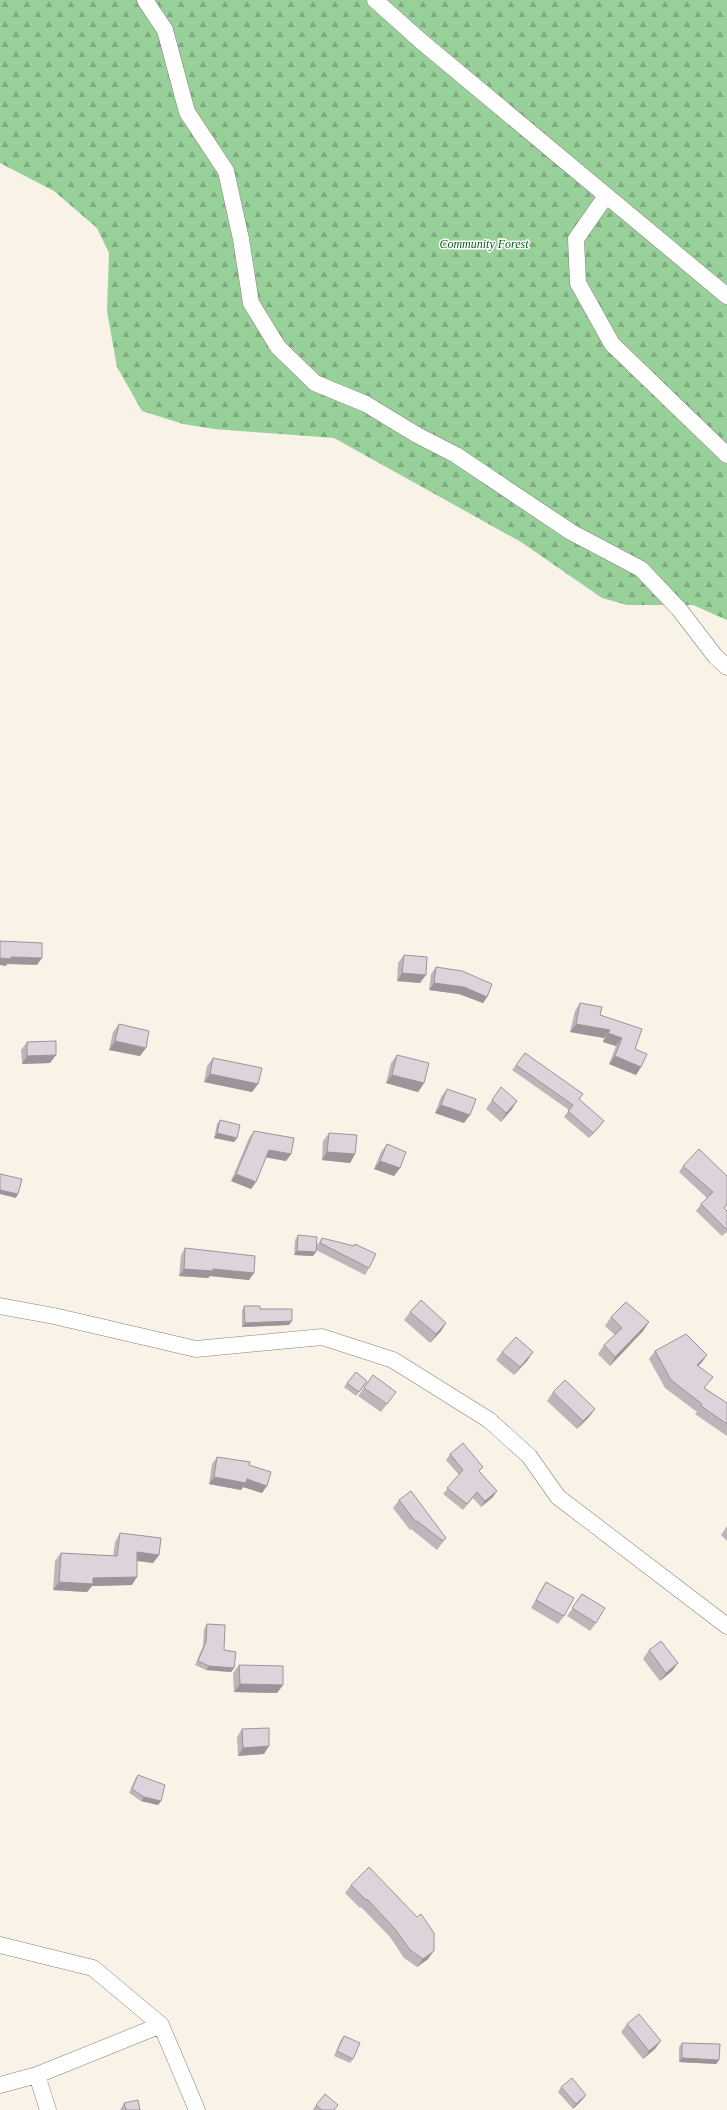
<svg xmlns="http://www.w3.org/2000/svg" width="727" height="2110" font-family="Georgia,serif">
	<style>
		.forest { fill: url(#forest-firs) }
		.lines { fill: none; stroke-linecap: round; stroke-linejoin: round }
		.minor-casing { stroke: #868177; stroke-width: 17 }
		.minor { stroke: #fff; stroke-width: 16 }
		.wall { fill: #beb5bb }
		.shaded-wall { fill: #9b9499 }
		.building { fill: #ddd3da; stroke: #9b9499 }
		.labels { text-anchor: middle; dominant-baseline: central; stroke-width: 3; stroke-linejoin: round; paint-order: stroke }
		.park-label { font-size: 12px; font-style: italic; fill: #075d19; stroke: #fff }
	</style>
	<defs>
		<pattern id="forest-firs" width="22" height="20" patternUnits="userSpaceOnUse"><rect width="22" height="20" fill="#98d099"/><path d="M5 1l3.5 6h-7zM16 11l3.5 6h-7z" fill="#7daa7e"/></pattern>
	</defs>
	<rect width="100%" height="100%" fill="#f8f2e7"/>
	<path class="forest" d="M 0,0 L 727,0 L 727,620 L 693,605 L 627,605 L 602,598 L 521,542 L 334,438 L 214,429 L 183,424 L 142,411 L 117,367 L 107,311 L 109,253 L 97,228 L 54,191 L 0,163 Z"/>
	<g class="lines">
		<defs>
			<path id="minor" d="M 145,0 L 165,30 L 187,112 L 226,171 L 241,239 L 251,303 L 278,347 L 315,383 L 366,404 L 417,435 L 456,455 L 571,532 L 641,569 L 679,609 L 715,656 L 727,667
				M 375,0 L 422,42 L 727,296
				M 606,196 L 576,239 L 578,283 L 612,344 L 727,455
				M 0,1306 L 54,1316 L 196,1349 L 322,1337 L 393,1360 L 489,1420 L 529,1456 L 558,1497 L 727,1626
				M 0,1945 L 93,1968 L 161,2025 L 197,2110
				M 37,2075 L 48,2110
				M 0,2085 L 37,2075 L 161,2025"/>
		</defs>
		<use href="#minor" class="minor-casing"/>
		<use href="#minor" class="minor"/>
	</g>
	<path class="wall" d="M 404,955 L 420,983 L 397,981 L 398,963 Z
		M 436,967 L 487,997 L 483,1003 L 459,994 L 429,990 L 431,974 Z
		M 580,1003 L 600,1015 L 635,1049 L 641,1067 L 636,1075 L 609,1064 L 616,1046 L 603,1042 L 604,1038 L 570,1032 L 575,1011 Z
		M 119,1024 L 140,1056 L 109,1050 L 113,1032 Z
		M 27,1042 L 50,1063 L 22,1064 L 21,1050 Z
		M 525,1053 L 579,1099 L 600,1126 L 589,1138 L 564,1117 L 569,1110 L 512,1070 Z
		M 397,1055 L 424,1083 L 418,1092 L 386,1083 L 391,1063 Z
		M 213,1058 L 258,1084 L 252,1092 L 204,1082 L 207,1066 Z
		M 501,1087 L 512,1109 L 501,1122 L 486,1109 Z
		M 447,1089 L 464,1123 L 435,1113 L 441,1097 Z
		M 220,1120 L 237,1138 L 234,1142 L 214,1138 L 217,1124 Z
		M 254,1131 L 291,1154 L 286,1161 L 266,1157 L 256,1182 L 251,1189 L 231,1181 L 249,1138 Z
		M 329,1133 L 355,1154 L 350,1163 L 322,1160 L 323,1141 Z
		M 387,1144 L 400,1168 L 394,1176 L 374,1169 L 381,1152 Z
		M 683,1166 L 727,1176 L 727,1205 L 724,1208 L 727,1211 L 727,1232 L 722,1236 L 696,1211 L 701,1204 L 707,1198 L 679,1172 Z
		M 298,1235 L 316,1248 L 317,1245 L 322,1238 L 369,1268 L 365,1275 L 316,1250 L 316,1252 L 313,1256 L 294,1255 L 295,1240 Z
		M 185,1248 L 254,1273 L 249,1280 L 210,1276 L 208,1278 L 179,1276 L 181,1255 Z
		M 244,1306 L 260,1309 L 289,1325 L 242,1327 L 242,1311 Z
		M 410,1312 L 446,1323 L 441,1331 L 430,1343 L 404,1320 Z
		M 611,1317 L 649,1322 L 643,1331 L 610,1366 L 598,1354 L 604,1345 L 615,1335 L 605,1326 Z
		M 655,1351 L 707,1355 L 702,1362 L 698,1366 L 705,1388 L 727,1403 L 727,1436 L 695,1414 L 697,1412 L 665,1388 L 649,1359 Z
		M 502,1352 L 533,1352 L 527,1361 L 514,1375 L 496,1360 Z
		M 373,1375 L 396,1392 L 381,1412 L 358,1396 Z
		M 347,1383 L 365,1385 L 356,1396 L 344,1387 Z
		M 553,1392 L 595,1409 L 589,1417 L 577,1429 L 547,1401 Z
		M 450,1454 L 480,1472 L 493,1497 L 481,1507 L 473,1498 L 463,1510 L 443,1494 L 459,1475 L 446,1460 Z
		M 217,1457 L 249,1465 L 262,1493 L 243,1487 L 241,1490 L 209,1484 L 212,1464 Z
		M 399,1500 L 446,1538 L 437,1550 L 411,1529 L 410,1530 L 393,1508 Z
		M 727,1526 L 727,1541 L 721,1535 Z
		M 120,1533 L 159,1555 L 153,1563 L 137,1561 L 132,1585 L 92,1586 L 87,1592 L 53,1590 L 55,1561 L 61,1553 L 113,1556 L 115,1542 Z
		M 546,1582 L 564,1616 L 558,1624 L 531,1608 L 541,1590 Z
		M 582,1594 L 596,1623 L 590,1631 L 567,1616 Z
		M 207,1624 L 224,1650 L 234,1668 L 231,1672 L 206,1670 L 195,1665 L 203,1646 L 204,1629 Z
		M 649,1650 L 678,1663 L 672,1671 L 660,1681 L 643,1659 Z
		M 239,1665 L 283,1685 L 277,1693 L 234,1692 L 233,1673 Z
		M 242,1729 L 264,1754 L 238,1756 L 237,1737 Z
		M 138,1775 L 161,1801 L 158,1805 L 141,1801 L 129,1793 L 135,1779 Z
		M 351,1885 L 417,1917 L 428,1959 L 417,1967 L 404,1958 L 390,1937 L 361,1907 L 360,1908 L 345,1893 Z
		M 627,2024 L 655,2049 L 643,2059 L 621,2032 Z
		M 344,2036 L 353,2059 L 350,2063 L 334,2056 L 341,2040 Z
		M 682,2043 L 719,2060 L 716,2064 L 679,2062 L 679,2047 Z
		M 561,2087 L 586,2095 L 583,2099 L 573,2109 L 558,2092 Z
		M 124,2103 L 140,2110 L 120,2110 Z
		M 316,2105 L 335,2110 L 314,2110 L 313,2109 Z"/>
	<path class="shaded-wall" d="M 11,957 L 42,958 L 37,965 L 7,964 L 6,966 L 0,965 L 0,958 Z
		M 402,973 L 426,975 L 420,983 L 397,981 Z
		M 434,983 L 464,987 L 487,997 L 483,1003 L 459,994 L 429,990 Z
		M 576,1024 L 610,1030 L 604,1038 L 570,1032 Z
		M 608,1033 L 622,1038 L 616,1046 L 603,1042 Z
		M 115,1041 L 146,1048 L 140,1056 L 109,1050 Z
		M 56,1055 L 50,1063 L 22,1064 L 27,1056 Z
		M 615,1056 L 641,1067 L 636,1075 L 609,1064 Z
		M 210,1074 L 258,1084 L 252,1092 L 204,1082 Z
		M 392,1075 L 424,1083 L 418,1092 L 386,1083 Z
		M 517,1101 L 512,1109 L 501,1122 L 506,1113 Z
		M 441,1105 L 470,1115 L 464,1123 L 435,1113 Z
		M 604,1121 L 600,1126 L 589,1138 L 593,1133 Z
		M 217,1133 L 237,1138 L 234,1142 L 214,1138 Z
		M 269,1150 L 291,1154 L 286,1161 L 264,1157 Z
		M 327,1152 L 355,1154 L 350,1163 L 322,1160 Z
		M 380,1161 L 400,1168 L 394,1176 L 374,1169 Z
		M 236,1174 L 256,1182 L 251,1189 L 231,1181 Z
		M 0,1190 L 18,1194 L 16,1198 L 0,1194 Z
		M 297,1251 L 316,1252 L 313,1256 L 294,1255 Z
		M 184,1269 L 213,1269 L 254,1273 L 249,1280 L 210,1276 L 208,1278 L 179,1276 Z
		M 292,1321 L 289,1325 L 242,1327 L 245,1323 Z
		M 649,1322 L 643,1331 L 610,1366 L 615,1357 Z
		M 446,1323 L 441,1331 L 430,1343 L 436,1334 Z
		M 533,1352 L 527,1361 L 514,1375 L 520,1367 Z
		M 707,1355 L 702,1362 L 691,1373 L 697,1365 Z
		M 595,1409 L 589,1417 L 577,1429 L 583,1421 Z
		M 214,1477 L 247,1479 L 267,1486 L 262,1493 L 243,1487 L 241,1490 L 209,1484 Z
		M 497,1491 L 493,1497 L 481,1507 L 485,1501 Z
		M 137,1552 L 159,1555 L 153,1563 L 131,1560 Z
		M 137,1577 L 132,1585 L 92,1586 L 87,1592 L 53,1590 L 59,1582 L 93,1578 Z
		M 678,1663 L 672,1671 L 660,1681 L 666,1673 Z
		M 209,1666 L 234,1668 L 231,1672 L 206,1670 Z
		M 240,1684 L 283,1685 L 277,1693 L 234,1692 Z
		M 269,1746 L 264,1754 L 238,1756 L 243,1748 Z
		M 144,1797 L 161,1801 L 158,1805 L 141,1801 Z
		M 434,1951 L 428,1959 L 417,1967 L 423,1959 Z
		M 661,2041 L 655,2049 L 643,2059 L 649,2051 Z
		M 682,2058 L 719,2060 L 716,2064 L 679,2062 Z
		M 586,2095 L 583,2099 L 573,2109 L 576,2104 Z"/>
	<path class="building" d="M 0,941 L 42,943 L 42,958 L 11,957 L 11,959 L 0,958 Z
		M 404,955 L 427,957 L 426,975 L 402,973 Z
		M 436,967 L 462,971 L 492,984 L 487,997 L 464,987 L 434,983 Z
		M 580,1003 L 602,1007 L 600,1015 L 642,1029 L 635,1049 L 647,1054 L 641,1067 L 615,1056 L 622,1038 L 608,1033 L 610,1030 L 576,1024 Z
		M 119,1024 L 149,1031 L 146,1048 L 115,1041 Z
		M 56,1041 L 56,1055 L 27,1056 L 27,1042 Z
		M 525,1053 L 583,1094 L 579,1099 L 604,1121 L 593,1133 L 568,1111 L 573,1105 L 516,1065 Z
		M 397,1055 L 429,1063 L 424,1083 L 392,1075 Z
		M 213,1058 L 262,1068 L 258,1084 L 210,1074 Z
		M 501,1087 L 517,1101 L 506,1113 L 492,1100 Z
		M 447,1089 L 476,1099 L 470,1115 L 441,1105 Z
		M 220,1120 L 240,1125 L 237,1138 L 217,1133 Z
		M 254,1131 L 294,1138 L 291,1154 L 269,1150 L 256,1182 L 236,1174 Z
		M 329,1133 L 357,1135 L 355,1154 L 327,1152 Z
		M 387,1144 L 406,1152 L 400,1168 L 380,1161 Z
		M 699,1149 L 727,1176 L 727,1204 L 724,1208 L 727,1211 L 727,1230 L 701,1204 L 713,1192 L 683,1166 Z
		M 0,1174 L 22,1179 L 18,1194 L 0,1190 Z
		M 298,1235 L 317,1237 L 316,1252 L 297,1251 Z
		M 322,1238 L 354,1246 L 355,1244 L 376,1254 L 369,1268 L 320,1243 Z
		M 185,1248 L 255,1256 L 254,1273 L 213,1269 L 213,1271 L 184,1269 Z
		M 421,1300 L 446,1323 L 436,1334 L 410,1312 Z
		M 626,1302 L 649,1322 L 615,1357 L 604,1345 L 622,1328 L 611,1317 Z
		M 244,1306 L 260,1306 L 260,1309 L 292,1309 L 292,1321 L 245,1323 Z
		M 686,1334 L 707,1355 L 697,1365 L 713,1377 L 704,1388 L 727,1403 L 727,1424 L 701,1406 L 702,1404 L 671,1380 L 655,1351 Z
		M 516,1337 L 533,1352 L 520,1367 L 502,1352 Z
		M 356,1372 L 367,1381 L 359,1392 L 347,1383 Z
		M 373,1375 L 396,1392 L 387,1404 L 364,1388 Z
		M 565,1380 L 595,1409 L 583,1421 L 553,1392 Z
		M 463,1443 L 483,1467 L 479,1471 L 497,1491 L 485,1501 L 477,1492 L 467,1504 L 447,1488 L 463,1470 L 450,1454 Z
		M 217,1457 L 250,1462 L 249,1465 L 271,1472 L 267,1486 L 247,1479 L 246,1483 L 214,1477 Z
		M 411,1491 L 446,1538 L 443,1541 L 417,1521 L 416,1522 L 399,1500 Z
		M 120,1533 L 161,1538 L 159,1555 L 137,1552 L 137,1577 L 93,1578 L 93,1584 L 59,1582 L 61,1553 L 117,1556 Z
		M 546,1582 L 574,1598 L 564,1616 L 536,1600 Z
		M 582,1594 L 605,1608 L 596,1623 L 572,1608 Z
		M 207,1624 L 225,1625 L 224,1650 L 236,1652 L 234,1668 L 209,1666 L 198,1661 L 206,1642 Z
		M 661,1641 L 678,1663 L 666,1673 L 649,1650 Z
		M 239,1665 L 283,1666 L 283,1685 L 240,1684 Z
		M 269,1728 L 269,1746 L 243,1748 L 242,1729 Z
		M 138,1775 L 165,1785 L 161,1801 L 144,1797 L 132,1789 Z
		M 369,1867 L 417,1917 L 421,1914 L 434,1933 L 434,1951 L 423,1959 L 410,1950 L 395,1929 L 367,1899 L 366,1900 L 351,1885 Z
		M 639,2014 L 661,2041 L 649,2051 L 627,2024 Z
		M 344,2036 L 360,2043 L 353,2059 L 337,2051 Z
		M 682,2043 L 720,2044 L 719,2060 L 682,2058 Z
		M 572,2078 L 586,2095 L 576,2104 L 561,2087 Z
		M 325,2094 L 338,2105 L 334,2110 L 322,2110 L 316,2105 Z
		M 138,2100 L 140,2110 L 126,2110 L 124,2103 Z"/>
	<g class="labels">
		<g class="park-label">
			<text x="484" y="244">Community Forest</text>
		</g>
	</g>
</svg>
